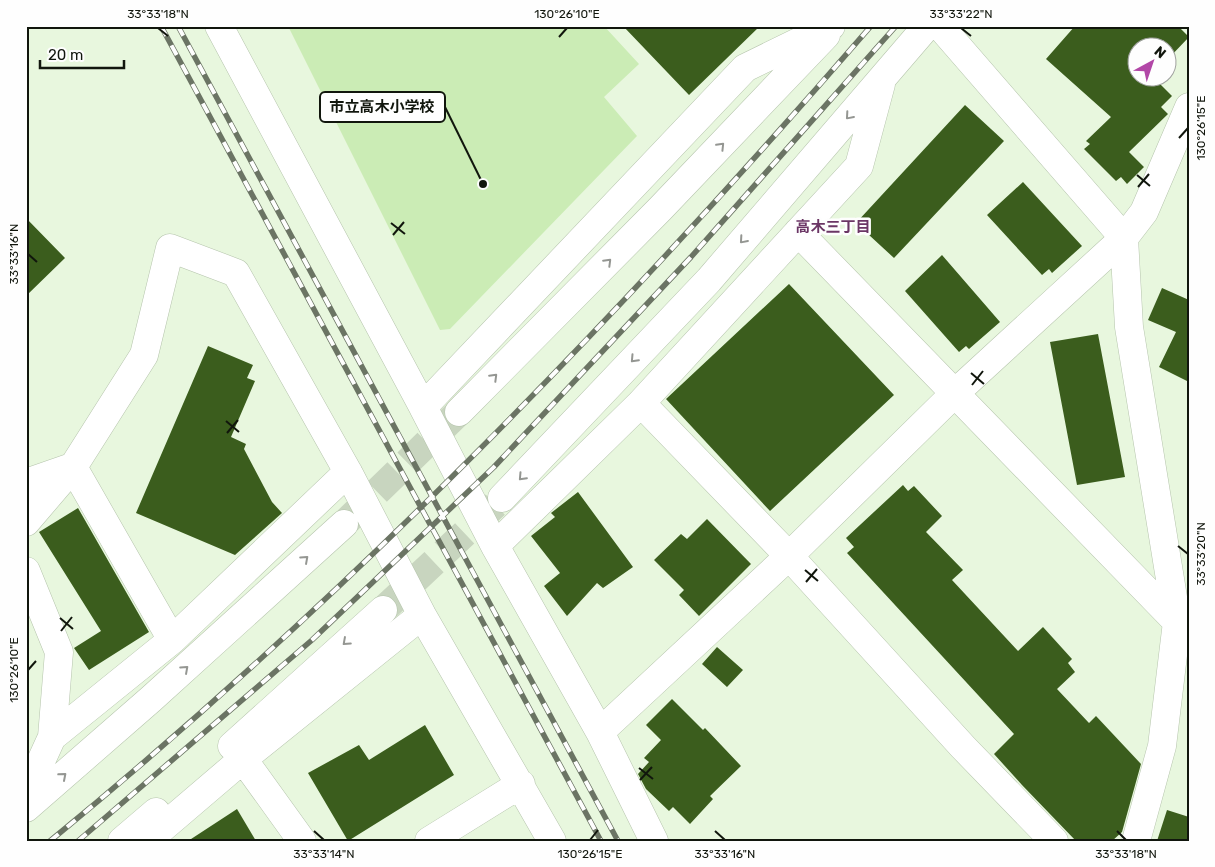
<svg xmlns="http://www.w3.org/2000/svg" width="1215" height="867" font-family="Rubik,'Noto Sans JP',sans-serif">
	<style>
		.green { fill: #cbecb5 }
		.building { fill: #3b5d1d }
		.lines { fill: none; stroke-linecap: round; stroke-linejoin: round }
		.minor-tunnel { stroke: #c8d5bf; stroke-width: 28; stroke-dasharray: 28 14; stroke-linecap: butt }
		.minor-casing { stroke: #b5c4ac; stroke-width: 29 }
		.minor { stroke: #fff; stroke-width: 28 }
		.rail-casing { stroke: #6b7464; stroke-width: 5.5 }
		.rail { stroke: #fefefe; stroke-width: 4; stroke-dasharray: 11; stroke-linecap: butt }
		.oneway { stroke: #949692 }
		.ticks { fill: none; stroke: #11160d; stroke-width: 2 }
		.labels { text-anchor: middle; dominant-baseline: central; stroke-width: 5; stroke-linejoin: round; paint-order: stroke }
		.neighbourhood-label { font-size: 15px; font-weight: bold; fill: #6b3665; stroke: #fefefe }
		.leader { fill: none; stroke: #11160d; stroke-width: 2 }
		.callout-dot { fill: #11160d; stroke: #fefefe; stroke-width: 2 }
		.callout { fill: #fefefe; stroke: #11160d; stroke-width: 2 }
		.callout-label { font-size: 15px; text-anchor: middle; font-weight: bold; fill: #11160d }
		.neatline { fill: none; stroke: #11160d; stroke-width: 2 }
		.ticks-label { font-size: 12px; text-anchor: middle; fill: #11160d }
	</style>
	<rect width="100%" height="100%" fill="#e8f7de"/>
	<path class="green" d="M 288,26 L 604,26 L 639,64 L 604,97 L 637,136 L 450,329 L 440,330 Z"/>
	<path class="building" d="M 623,26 L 760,26 L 689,95 Z
		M 1075,26 L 1178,26 L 1189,37 L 1168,59 L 1168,48 L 1138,48 L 1138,78 L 1154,78 L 1172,96 L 1161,107 L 1168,114 L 1129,152 L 1144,167 L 1127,184 L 1121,177 L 1116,181 L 1084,149 L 1090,144 L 1086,141 L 1111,117 L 1046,59 Z
		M 965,105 L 1004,141 L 894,258 L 856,223 Z
		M 1023,182 L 1082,246 L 1052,273 L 1049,269 L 1042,275 L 987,215 Z
		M 26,218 L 65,258 L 26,296 Z
		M 942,255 L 1000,322 L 969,349 L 966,346 L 959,352 L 905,291 Z
		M 789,284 L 894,395 L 770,511 L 666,399 Z
		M 1162,288 L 1189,300 L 1189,382 L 1159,367 L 1176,332 L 1148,320 Z
		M 1098,334 L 1125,477 L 1077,485 L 1050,342 Z
		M 208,346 L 253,365 L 247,378 L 255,381 L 231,437 L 246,444 L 244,449 L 272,502 L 282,513 L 235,555 L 136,513 Z
		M 903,485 L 908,491 L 914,486 L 942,516 L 926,532 L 963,570 L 952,580 L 1018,651 L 1043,627 L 1072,659 L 1068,663 L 1075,672 L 1057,689 L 1089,723 L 1096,716 L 1141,764 L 1122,832 L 1112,841 L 1076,841 L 1022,785 L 994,754 L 1014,734 L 847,553 L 854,547 L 846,538 Z
		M 578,492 L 633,567 L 603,588 L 597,583 L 567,616 L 544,586 L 560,573 L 531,536 L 555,517 L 551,513 Z
		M 78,508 L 149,632 L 89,670 L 74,648 L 101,631 L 39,532 Z
		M 707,519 L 751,564 L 699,616 L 679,595 L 684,590 L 654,560 L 681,534 L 687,539 Z
		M 717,647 L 743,670 L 727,687 L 702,664 Z
		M 672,699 L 703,730 L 705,728 L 741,766 L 710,796 L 713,799 L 690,824 L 673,807 L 669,811 L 646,789 L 638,774 L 649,762 L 644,758 L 661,740 L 646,725 Z
		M 425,725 L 454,775 L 348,841 L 308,773 L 359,745 L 369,760 Z
		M 237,809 L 256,841 L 188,841 Z
		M 1167,810 L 1189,817 L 1189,841 L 1157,841 Z"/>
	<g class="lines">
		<path class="minor-tunnel" d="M 347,521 L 459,412
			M 383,610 L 497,503"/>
		<defs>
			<path id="minor" d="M 219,26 L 423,407 L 745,68 L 831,26
				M 940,26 L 1124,238 L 1129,327 L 1177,622 L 1162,746 L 1136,841
				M 798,232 L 1180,625
				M 641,403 L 789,556 L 963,747 L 1054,841
				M 423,407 L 495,546 L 600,732
				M 459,412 L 660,209 L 826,35
				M 26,483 L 72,467
				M 502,498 L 709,280 L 927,26
				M 26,522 L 73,467
				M 495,546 L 641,403 L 859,166 L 881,84
				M 26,571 L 59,652 L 52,737
				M 172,640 L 73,467 L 144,355 L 170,248 L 236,273 L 348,472 L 422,615 L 552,841
				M 232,746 L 383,610
				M 243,759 L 302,841
				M 26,794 L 52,737 L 172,640 L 348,472
				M 26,808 L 151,699 L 344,524
				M 122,841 L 156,812
				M 147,841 L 243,759 L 422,615
				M 429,841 L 521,784
				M 654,841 L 600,732 L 789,556 L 954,394 L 1124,238 L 1144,212 L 1189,107"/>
		</defs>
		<use href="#minor" class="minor-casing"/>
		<use href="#minor" class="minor"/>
		<defs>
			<path id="rail" d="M 161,26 L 601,841
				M 178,26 L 618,841
				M 50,841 C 349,596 618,318 871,26
				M 78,841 L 312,640 L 494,467 L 691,257 L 896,26"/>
		</defs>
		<use href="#rail" class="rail-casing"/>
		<use href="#rail" class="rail"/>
	</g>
	<defs><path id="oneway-chevron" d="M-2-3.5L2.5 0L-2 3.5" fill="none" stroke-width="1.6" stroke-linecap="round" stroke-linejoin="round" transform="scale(1.25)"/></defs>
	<g class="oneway">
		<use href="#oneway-chevron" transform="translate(849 116) rotate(131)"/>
		<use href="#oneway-chevron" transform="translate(721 146) rotate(-46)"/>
		<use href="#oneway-chevron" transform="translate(743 240) rotate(131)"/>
		<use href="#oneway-chevron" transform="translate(608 262) rotate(-45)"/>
		<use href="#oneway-chevron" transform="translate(634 359) rotate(133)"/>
		<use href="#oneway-chevron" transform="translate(494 377) rotate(-45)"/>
		<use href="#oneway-chevron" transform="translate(522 477) rotate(133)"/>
		<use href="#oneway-chevron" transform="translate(305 559) rotate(-42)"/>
		<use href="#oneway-chevron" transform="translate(346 642) rotate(138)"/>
		<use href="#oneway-chevron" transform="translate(185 669) rotate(-42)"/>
		<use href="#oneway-chevron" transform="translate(63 776) rotate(-41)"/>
	</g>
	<path class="ticks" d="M 158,28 L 168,36M 961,28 L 971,36M 559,37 L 567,28M 1179,138 L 1188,128M 1137,175 L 1150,186M 1138,187 L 1149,174M 391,223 L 405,234M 393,235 L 404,222M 28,254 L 37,262M 971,373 L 984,384M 972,385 L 983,371M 226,421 L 239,432M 227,433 L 238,420M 1178,546 L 1188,554M 805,570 L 818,581M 806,582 L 817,569M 60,618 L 73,629M 61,631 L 72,617M 28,670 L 36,661M 639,768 L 653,779M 640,780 L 652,767M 314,831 L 324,840M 715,831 L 725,840M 1117,831 L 1126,840M 590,840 L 598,830"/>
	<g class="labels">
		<g class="neighbourhood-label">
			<text x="833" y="227">高木三丁目</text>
		</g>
	</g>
	<path class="leader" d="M483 184L445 107"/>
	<circle class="callout-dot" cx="483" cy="184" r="5"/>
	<rect class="callout" x="320" y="92" width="125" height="30" rx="5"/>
	<g class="callout-label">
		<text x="382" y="112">市立高木小学校</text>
	</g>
	<rect width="1215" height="867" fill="none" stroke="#fefefe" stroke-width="55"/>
	<g transform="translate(1152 62) rotate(40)"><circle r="24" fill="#fefefe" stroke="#9fa19e"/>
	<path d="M0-4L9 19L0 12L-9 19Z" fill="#b247a7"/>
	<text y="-8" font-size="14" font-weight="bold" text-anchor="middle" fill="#11160d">N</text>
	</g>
	<path d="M40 60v8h84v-8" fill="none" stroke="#11160d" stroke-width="2.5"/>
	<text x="48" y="60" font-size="15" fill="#11160d" stroke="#fefefe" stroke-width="4" paint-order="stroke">20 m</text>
	<rect x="28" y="28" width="1160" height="812" class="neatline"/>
	<g class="ticks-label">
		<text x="158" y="18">33°33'18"N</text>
		<text x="567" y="18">130°26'10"E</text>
		<text x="961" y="18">33°33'22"N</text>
		<text transform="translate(1201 128) rotate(-90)" y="4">130°26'15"E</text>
		<text transform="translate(14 254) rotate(-90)" y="4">33°33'16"N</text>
		<text transform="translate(1201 554) rotate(-90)" y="4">33°33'20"N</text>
		<text transform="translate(14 670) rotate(-90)" y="4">130°26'10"E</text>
		<text x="324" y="858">33°33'14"N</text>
		<text x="590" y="858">130°26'15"E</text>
		<text x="725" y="858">33°33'16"N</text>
		<text x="1126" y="858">33°33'18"N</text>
	</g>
</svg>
